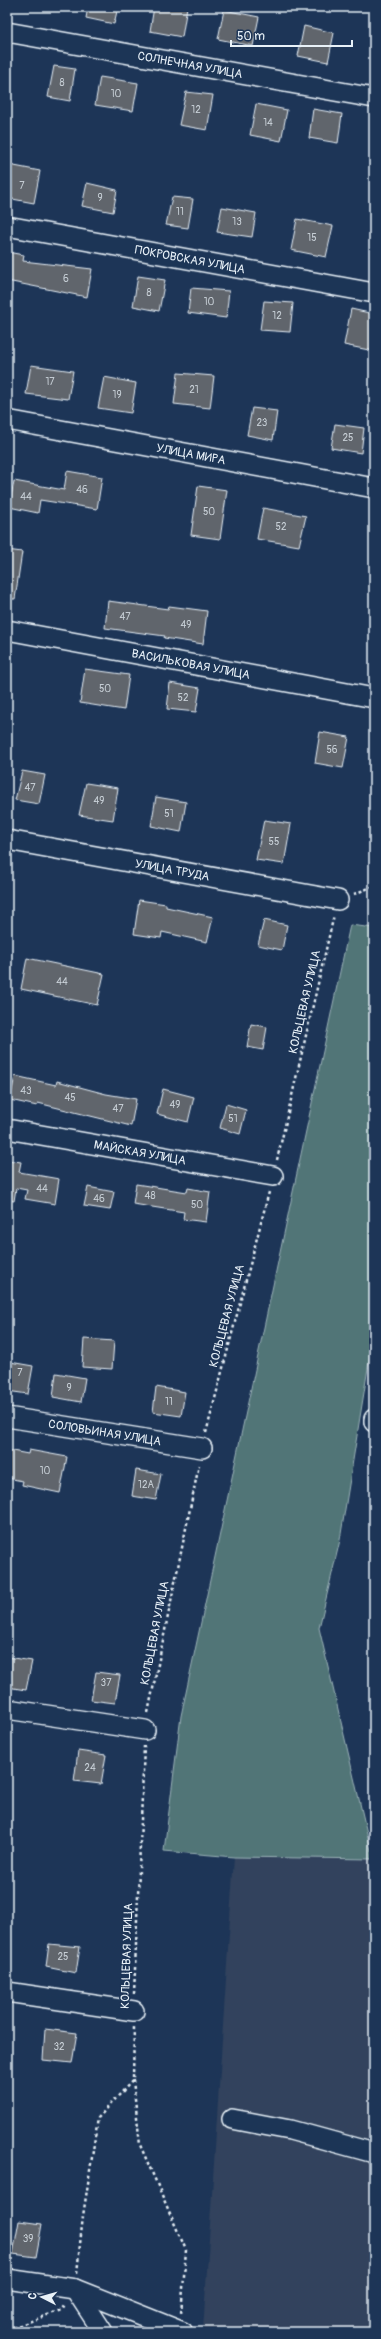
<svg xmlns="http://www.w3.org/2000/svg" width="381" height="2339" font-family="Pangolin,sans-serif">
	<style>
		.built { fill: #31435d }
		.green { fill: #517577; stroke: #9cb3b8 }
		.building { fill: #61656c; stroke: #e8f1f8 }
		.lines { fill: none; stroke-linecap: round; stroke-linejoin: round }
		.minor-casing { stroke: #e8f1f8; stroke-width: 22 }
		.path { stroke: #e8f1f8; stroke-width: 2.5; stroke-dasharray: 3 3; stroke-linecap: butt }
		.minor { stroke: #1d3557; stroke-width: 19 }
		.labels { text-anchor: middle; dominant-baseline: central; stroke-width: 3; stroke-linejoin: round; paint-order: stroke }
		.number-label { font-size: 10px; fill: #c6ced5 }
		.street-label { font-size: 12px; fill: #e8f1f8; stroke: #1d3557 }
	</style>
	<rect width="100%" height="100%" fill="#1d3557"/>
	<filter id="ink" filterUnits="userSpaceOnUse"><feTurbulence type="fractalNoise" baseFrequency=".025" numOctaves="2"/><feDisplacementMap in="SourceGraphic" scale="8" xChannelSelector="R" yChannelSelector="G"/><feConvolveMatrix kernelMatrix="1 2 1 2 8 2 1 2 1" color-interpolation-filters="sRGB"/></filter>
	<g filter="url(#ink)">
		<path class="built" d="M 234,1857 L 374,1859 L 374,2332 L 203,2331 Z"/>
		<path class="green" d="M 350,925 L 374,928 L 374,1331 L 340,1540 L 319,1628 L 373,1859 L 234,1857 L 164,1851 L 181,1716 Z"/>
		<path class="building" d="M 88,7 L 118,7 L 114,24 L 86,18 Z
			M 154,7 L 187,7 L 182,37 L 150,31 Z
			M 224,10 L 259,17 L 253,46 L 218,39 Z
			M 304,26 L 334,33 L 328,62 L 298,56 Z
			M 54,66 L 75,69 L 70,101 L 48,97 Z
			M 100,77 L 138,83 L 133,111 L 95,105 Z
			M 186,92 L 213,95 L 207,130 L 179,125 Z
			M 256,104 L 287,110 L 281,141 L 250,135 Z
			M 313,109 L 342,114 L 338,143 L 309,138 Z
			M 9,165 L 40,171 L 34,203 L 7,198 Z
			M 87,183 L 117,190 L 113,212 L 82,206 Z
			M 172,197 L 193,199 L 188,228 L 166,225 Z
			M 222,207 L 256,213 L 252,237 L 217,232 Z
			M 297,219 L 333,226 L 326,257 L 291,250 Z
			M 7,252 L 24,255 L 23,261 L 92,269 L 87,297 L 7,281 Z
			M 138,276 L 165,280 L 159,311 L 133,306 Z
			M 191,288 L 229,291 L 226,318 L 188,313 Z
			M 264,301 L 293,303 L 290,332 L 260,330 Z
			M 351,309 L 374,314 L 374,351 L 344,345 Z
			M 31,365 L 73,371 L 68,399 L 26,394 Z
			M 178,373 L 214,376 L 210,408 L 174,404 Z
			M 104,377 L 136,383 L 131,413 L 98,408 Z
			M 252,408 L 277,411 L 273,440 L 247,435 Z
			M 335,424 L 364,428 L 361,453 L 331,448 Z
			M 67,471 L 102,477 L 97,509 L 40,500 L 38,513 L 9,507 L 14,481 L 64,490 Z
			M 198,486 L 227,490 L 220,539 L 191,535 Z
			M 263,508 L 306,516 L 299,546 L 257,539 Z
			M 7,550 L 22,552 L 15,599 L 7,599 Z
			M 108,601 L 168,609 L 169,606 L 207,611 L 203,644 L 164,638 L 165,636 L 105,628 Z
			M 85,669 L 129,675 L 124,710 L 80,703 Z
			M 170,683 L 200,688 L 196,712 L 167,709 Z
			M 320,732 L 349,737 L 343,768 L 315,763 Z
			M 22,771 L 45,775 L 39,804 L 15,800 Z
			M 86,783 L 118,788 L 113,820 L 79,815 Z
			M 156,797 L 186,802 L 181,832 L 151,826 Z
			M 264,820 L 291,824 L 284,864 L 256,860 Z
			M 139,900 L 166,904 L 166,907 L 213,917 L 207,942 L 162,932 L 161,938 L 134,934 Z
			M 264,920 L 287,925 L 282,950 L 258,945 Z
			M 27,958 L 104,974 L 97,1005 L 21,989 Z
			M 251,1024 L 267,1027 L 263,1050 L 247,1047 Z
			M 15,1076 L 56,1085 L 57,1081 L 106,1094 L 136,1099 L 131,1126 L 38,1103 L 37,1106 L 10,1100 Z
			M 163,1089 L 194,1097 L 188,1122 L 157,1114 Z
			M 226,1104 L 246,1110 L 240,1134 L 220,1128 Z
			M 7,1160 L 21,1162 L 19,1172 L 59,1179 L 55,1204 L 25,1199 L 27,1190 L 16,1188 L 14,1201 L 7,1200 Z
			M 136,1184 L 187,1192 L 188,1188 L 210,1192 L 206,1222 L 183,1219 L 184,1212 L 133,1204 Z
			M 88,1187 L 114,1192 L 110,1210 L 84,1206 Z
			M 84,1339 L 114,1341 L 112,1369 L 82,1367 Z
			M 10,1362 L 33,1366 L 28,1394 L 7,1391 Z
			M 56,1373 L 85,1378 L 81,1402 L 53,1397 Z
			M 156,1387 L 185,1392 L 181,1416 L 153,1412 Z
			M 7,1450 L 28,1454 L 29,1450 L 67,1457 L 60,1493 L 22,1485 L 23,1481 L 7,1478 Z
			M 136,1470 L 161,1474 L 156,1500 L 132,1496 Z
			M 7,1657 L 32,1661 L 26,1690 L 7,1687 Z
			M 96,1672 L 120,1675 L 115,1703 L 91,1700 Z
			M 78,1751 L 106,1755 L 101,1784 L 74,1781 Z
			M 49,1944 L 80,1947 L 76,1973 L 46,1967 Z
			M 45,2029 L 77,2033 L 72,2063 L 43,2060 Z
			M 19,2221 L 42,2224 L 36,2257 L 13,2254 Z"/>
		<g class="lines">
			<defs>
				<g id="minor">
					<path id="s1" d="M 7,32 L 374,98"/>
					<path id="s2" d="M 7,226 L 374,293"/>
					<path id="s3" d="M 7,420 L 374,488"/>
					<path id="s4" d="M 7,630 L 374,698"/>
					<path id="s5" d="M 7,840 L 338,900"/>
					<path id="s6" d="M 7,1129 L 273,1176"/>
					<path id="s7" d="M 7,1417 L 202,1448"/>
					<path d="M 374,1419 L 374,1422"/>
					<path d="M 7,1709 L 145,1730"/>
					<path d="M 7,1992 L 134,2011"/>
					<path d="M 232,2119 L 290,2130 L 374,2153"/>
					<path d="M 7,2279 L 75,2289 L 183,2332"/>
					<path d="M 75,2289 L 103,2332"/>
				</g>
			</defs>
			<use href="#minor" class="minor-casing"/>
			<path class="path" d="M 354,894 L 374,886
				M 277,1160 L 334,915
				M 206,1433 L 269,1192
				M 148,1713 L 199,1465
				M 134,1994 L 144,1746
				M 133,2080 L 140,2145 L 186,2250 L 181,2314
				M 77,2273 L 83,2216 L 98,2118 L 133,2080 L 134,2027
				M 7,2330 L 61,2310 L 65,2305"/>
			<use href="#minor" class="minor"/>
		</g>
	</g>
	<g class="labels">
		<g class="number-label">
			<text x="62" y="83">8</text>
			<text x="116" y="94">10</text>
			<text x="196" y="110">12</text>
			<text x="268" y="123">14</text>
			<text x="22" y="186">7</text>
			<text x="100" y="198">9</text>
			<text x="180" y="212">11</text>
			<text x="237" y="222">13</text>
			<text x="312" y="238">15</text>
			<text x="66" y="279">6</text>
			<text x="149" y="293">8</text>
			<text x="209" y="302">10</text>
			<text x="277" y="316">12</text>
			<text x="50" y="382">17</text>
			<text x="194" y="390">21</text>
			<text x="117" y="395">19</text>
			<text x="262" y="423">23</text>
			<text x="348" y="438">25</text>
			<text x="82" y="490">46</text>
			<text x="26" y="497">44</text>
			<text x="209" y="512">50</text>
			<text x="281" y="527">52</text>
			<text x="125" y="617">47</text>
			<text x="186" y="625">49</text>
			<text x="105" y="689">50</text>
			<text x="183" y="698">52</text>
			<text x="332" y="750">56</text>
			<text x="30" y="788">47</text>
			<text x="99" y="801">49</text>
			<text x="169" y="814">51</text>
			<text x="274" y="842">55</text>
			<text x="62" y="982">44</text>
			<text x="26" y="1091">43</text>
			<text x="70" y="1098">45</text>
			<text x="175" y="1105">49</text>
			<text x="118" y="1109">47</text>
			<text x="233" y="1119">51</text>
			<text x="42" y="1189">44</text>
			<text x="150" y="1196">48</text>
			<text x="99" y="1199">46</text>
			<text x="197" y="1205">50</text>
			<text x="20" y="1373">7</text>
			<text x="69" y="1388">9</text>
			<text x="169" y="1402">11</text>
			<text x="45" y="1471">10</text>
			<text x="146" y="1485">12А</text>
			<text x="106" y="1683">37</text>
			<text x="90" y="1768">24</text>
			<text x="63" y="1957">25</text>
			<text x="59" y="2047">32</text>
			<text x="28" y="2239">39</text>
		</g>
		<g class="street-label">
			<text stroke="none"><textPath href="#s1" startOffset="186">СОЛНЕЧНАЯ УЛИЦА</textPath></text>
			<text stroke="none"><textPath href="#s2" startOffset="186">ПОКРОВСКАЯ УЛИЦА</textPath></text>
			<text stroke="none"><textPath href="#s3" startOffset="187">УЛИЦА МИРА</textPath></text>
			<text stroke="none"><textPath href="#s4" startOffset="187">ВАСИЛЬКОВАЯ УЛИЦА</textPath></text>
			<text stroke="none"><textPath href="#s5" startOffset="168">УЛИЦА ТРУДА</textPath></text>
			<text transform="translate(305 1002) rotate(-77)">КОЛЬЦЕВАЯ УЛИЦА</text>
			<text stroke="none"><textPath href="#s6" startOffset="135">МАЙСКАЯ УЛИЦА</textPath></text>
			<text transform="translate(227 1316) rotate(-75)">КОЛЬЦЕВАЯ УЛИЦА</text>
			<text stroke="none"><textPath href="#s7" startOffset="99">СОЛОВЬИНАЯ УЛИЦА</textPath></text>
			<text transform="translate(155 1633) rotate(-79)">КОЛЬЦЕВАЯ УЛИЦА</text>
			<text transform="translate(127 1956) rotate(-88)">КОЛЬЦЕВАЯ УЛИЦА</text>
		</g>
	</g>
	<rect width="381" height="2339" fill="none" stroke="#1d3557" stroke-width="24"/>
	<rect x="12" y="12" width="357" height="2315" fill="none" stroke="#e8f1f8" stroke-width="1.5" filter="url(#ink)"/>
	<g transform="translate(42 2297) rotate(276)" stroke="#1d3557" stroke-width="3" paint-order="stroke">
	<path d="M0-3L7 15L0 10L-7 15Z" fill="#e8f1f8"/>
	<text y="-6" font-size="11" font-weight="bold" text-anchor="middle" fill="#e8f1f8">С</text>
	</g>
	<path d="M231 40v6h121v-6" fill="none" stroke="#e8f1f8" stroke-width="2"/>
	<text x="237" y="40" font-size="12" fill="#e8f1f8" stroke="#1d3557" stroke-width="3" paint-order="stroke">50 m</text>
</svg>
